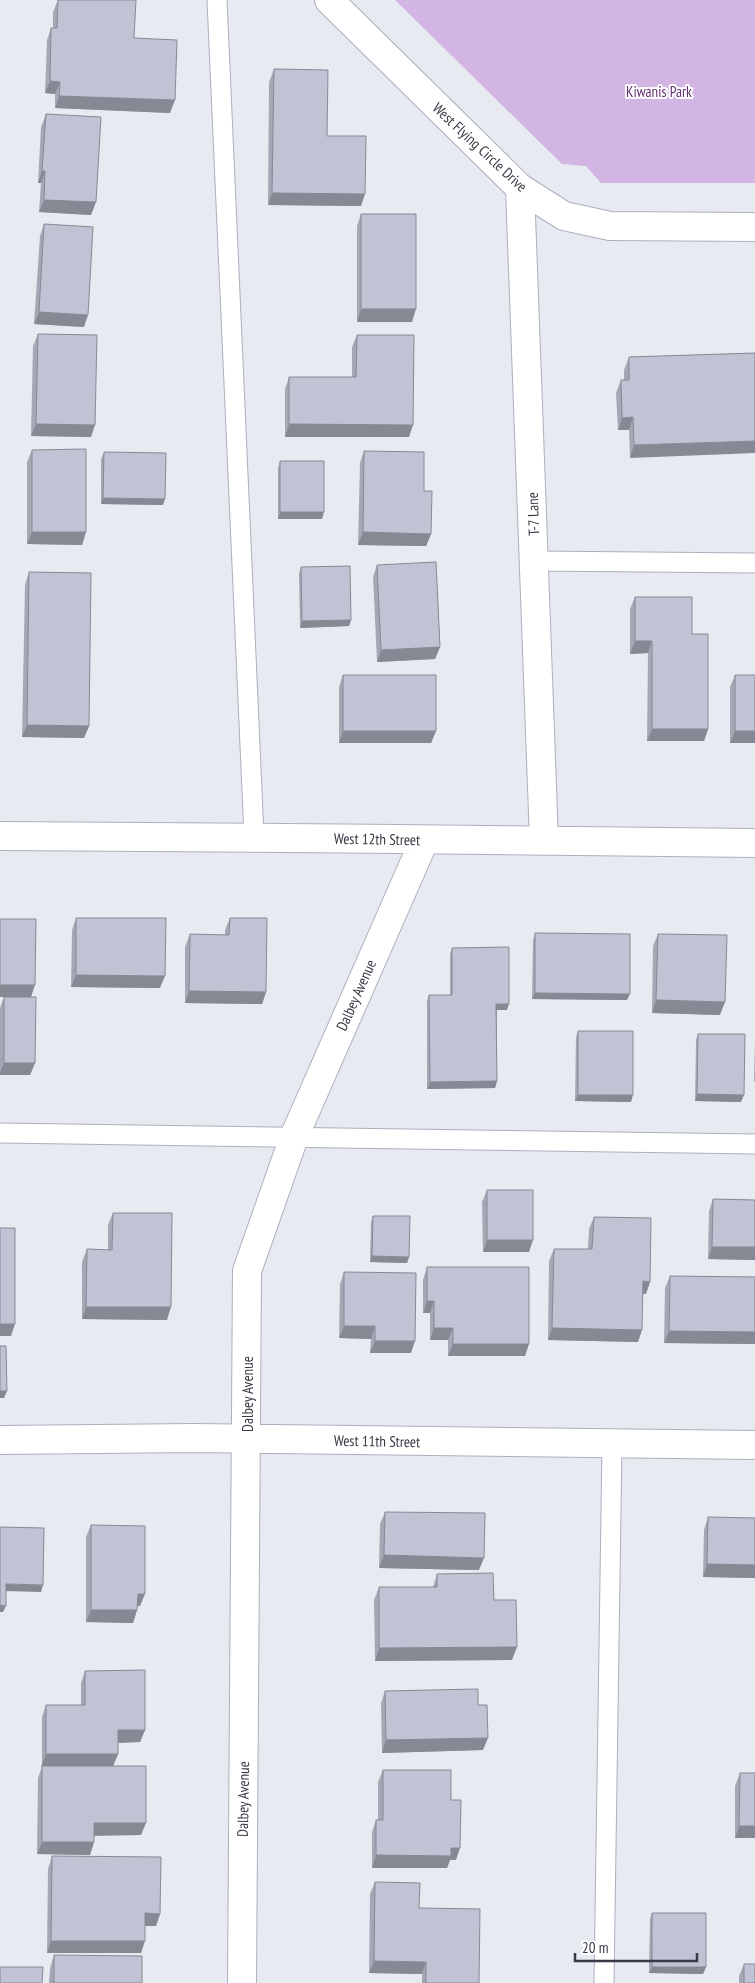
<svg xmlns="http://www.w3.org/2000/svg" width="755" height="1983" font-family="'PT Sans Narrow',sans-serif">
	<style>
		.green { fill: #d2b5e3 }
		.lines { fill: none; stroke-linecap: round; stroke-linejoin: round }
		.lane-casing { stroke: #acafbd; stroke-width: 21 }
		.street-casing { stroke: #acafbd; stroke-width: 30 }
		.lane { stroke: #fff; stroke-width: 19 }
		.street { stroke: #fff; stroke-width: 28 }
		.wall { fill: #a4a8b5 }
		.shaded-wall { fill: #868894 }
		.building { fill: #bfc3d3; stroke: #868894 }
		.labels { text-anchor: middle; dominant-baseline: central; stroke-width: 4; stroke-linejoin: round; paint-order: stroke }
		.park-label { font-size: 15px; fill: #643171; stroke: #fff }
		.street-label { font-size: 15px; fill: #383b45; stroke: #fff }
	</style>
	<rect width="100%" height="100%" fill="#e8eaf2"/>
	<path class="green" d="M 395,0 L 755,0 L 755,183 L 601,183 L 586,166 L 562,164 Z"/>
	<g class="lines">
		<defs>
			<path id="lane" d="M 217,0 L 254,836
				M 535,561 L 755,563
				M 0,1133 L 755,1144
				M 604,1983 L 612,1444"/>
			<path id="street" d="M 329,0 L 520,188 L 564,216 L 610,226 L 755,227
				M 520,188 L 544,841
				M 0,836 C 252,836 503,841 755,843
				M 0,1440 L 194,1438 L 755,1445
				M 242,1983 L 247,1271 L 294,1137 L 424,841"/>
		</defs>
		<use href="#lane" class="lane-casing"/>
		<use href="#street" class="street-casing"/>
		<use href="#lane" class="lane"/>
		<use href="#street" class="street"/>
	</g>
	<path class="wall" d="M 58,0 L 134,38 L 170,113 L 55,108 L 55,94 L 45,93 L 47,40 L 51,28 L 53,28 L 53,12 Z
		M 274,69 L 327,136 L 361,206 L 268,205 L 269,82 Z
		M 46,114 L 91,215 L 39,212 L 41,183 L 38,183 L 41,127 Z
		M 361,214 L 412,322 L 357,322 L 357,226 Z
		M 44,224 L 84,327 L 34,324 L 40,236 Z
		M 38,334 L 91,437 L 31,436 L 33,346 Z
		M 357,335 L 409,437 L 285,437 L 285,389 L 289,377 L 352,377 L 352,347 Z
		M 755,353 L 630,458 L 629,430 L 618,430 L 616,393 L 621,380 L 624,380 L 624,370 L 629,357 Z
		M 32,450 L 86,532 L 82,545 L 27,544 L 27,462 Z
		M 364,451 L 424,491 L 431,534 L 426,546 L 358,545 L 360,463 Z
		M 104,452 L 163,505 L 101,504 L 101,459 Z
		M 280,461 L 322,519 L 278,519 L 278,468 Z
		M 377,565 L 440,647 L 435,659 L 377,662 L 373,577 Z
		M 301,567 L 351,620 L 349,626 L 300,628 L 299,574 Z
		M 29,572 L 89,726 L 84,738 L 22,737 L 25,585 Z
		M 635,597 L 708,729 L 704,741 L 647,741 L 648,653 L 630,654 L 630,609 Z
		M 343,675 L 436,731 L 431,743 L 339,743 L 339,687 Z
		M 735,675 L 755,675 L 755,743 L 730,743 L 730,687 Z
		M 76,918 L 160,988 L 71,987 L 72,930 Z
		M 230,918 L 266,992 L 262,1004 L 185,1003 L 185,947 L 190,934 L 225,935 L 225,930 Z
		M 535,933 L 627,1000 L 532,999 L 533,940 Z
		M 658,934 L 720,1015 L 652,1013 L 653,946 Z
		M 452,948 L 507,1010 L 497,1010 L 497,1081 L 495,1088 L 427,1089 L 427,1001 L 429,995 L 450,995 L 450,954 Z
		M 4,997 L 31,997 L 35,1063 L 30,1075 L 0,1075 L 0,1008 Z
		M 578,1031 L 631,1102 L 575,1101 L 576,1037 Z
		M 698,1034 L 741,1102 L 695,1101 L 696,1040 Z
		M 755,1040 L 755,1081 L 754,1081 Z
		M 487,1190 L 529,1252 L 483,1252 L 482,1202 Z
		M 713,1199 L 755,1200 L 755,1260 L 708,1259 L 709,1211 Z
		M 113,1213 L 167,1320 L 82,1319 L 82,1262 L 87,1249 L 108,1250 L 108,1225 Z
		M 373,1216 L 409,1257 L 407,1263 L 370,1262 L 371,1222 Z
		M 594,1217 L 646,1294 L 643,1294 L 638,1342 L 548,1340 L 549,1261 L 554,1249 L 588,1249 L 589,1229 Z
		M 427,1267 L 525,1356 L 448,1356 L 448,1340 L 430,1340 L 430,1313 L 423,1313 L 423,1280 Z
		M 344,1272 L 411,1353 L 370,1353 L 371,1339 L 339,1338 L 340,1284 Z
		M 670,1276 L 755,1277 L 755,1344 L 664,1343 L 665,1288 Z
		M 385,1512 L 479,1570 L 379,1568 L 380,1524 Z
		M 708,1517 L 755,1518 L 755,1578 L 703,1577 L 704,1530 Z
		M 91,1525 L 140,1606 L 137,1606 L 137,1610 L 133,1623 L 86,1622 L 86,1537 Z
		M 437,1574 L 494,1600 L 512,1660 L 375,1661 L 374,1600 L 379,1587 L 433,1587 Z
		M 85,1671 L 145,1730 L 140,1742 L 118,1743 L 118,1754 L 113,1766 L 141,1835 L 94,1835 L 94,1842 L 90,1855 L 37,1854 L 38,1778 L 42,1767 L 42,1717 L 46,1705 L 81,1705 L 81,1683 Z
		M 385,1691 L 478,1705 L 483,1750 L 382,1753 L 381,1703 Z
		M 383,1770 L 451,1800 L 456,1860 L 450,1860 L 447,1868 L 372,1868 L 372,1832 L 376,1820 L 378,1820 L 378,1782 Z
		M 740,1773 L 755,1838 L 735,1838 L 735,1786 Z
		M 52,1856 L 160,1914 L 156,1926 L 145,1926 L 141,1953 L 47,1953 L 48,1869 Z
		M 375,1882 L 419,1908 L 479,1983 L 422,1983 L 422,1974 L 369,1973 L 370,1894 Z
		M 652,1913 L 706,1967 L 703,1974 L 649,1973 L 650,1919 Z
		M 54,1955 L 142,1983 L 49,1983 L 50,1968 Z
		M 744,1964 L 755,1983 L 739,1983 L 739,1976 Z"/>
	<path class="shaded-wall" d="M 50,81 L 60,82 L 55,94 L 45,93 Z
		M 59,96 L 175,100 L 170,113 L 55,108 Z
		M 42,171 L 45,171 L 41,183 L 38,183 Z
		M 272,193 L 365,194 L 361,206 L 268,205 Z
		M 44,200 L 96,202 L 91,215 L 39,212 Z
		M 361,309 L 416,309 L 412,322 L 357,322 Z
		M 39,312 L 88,315 L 84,327 L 34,324 Z
		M 633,417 L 629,430 L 618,430 L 622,418 Z
		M 36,424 L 95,425 L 91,437 L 31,436 Z
		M 289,424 L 413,425 L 409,437 L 285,437 Z
		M 755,441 L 755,453 L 630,458 L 634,445 Z
		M 103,498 L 165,499 L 163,505 L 101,504 Z
		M 280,512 L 324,512 L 322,519 L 278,519 Z
		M 32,532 L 86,532 L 82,545 L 27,544 Z
		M 363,532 L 431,534 L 426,546 L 358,545 Z
		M 351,620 L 349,626 L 300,628 L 302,621 Z
		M 635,641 L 652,641 L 648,653 L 630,654 Z
		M 440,647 L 435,659 L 377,662 L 381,650 Z
		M 27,725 L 89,726 L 84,738 L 22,737 Z
		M 652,729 L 708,729 L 704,741 L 647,741 Z
		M 343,731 L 436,731 L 431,743 L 339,743 Z
		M 735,731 L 755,731 L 755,743 L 730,743 Z
		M 76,975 L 165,976 L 160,988 L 71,987 Z
		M 0,985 L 35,985 L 31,997 L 0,997 Z
		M 189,991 L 266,992 L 262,1004 L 185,1003 Z
		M 535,993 L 630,994 L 627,1000 L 532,999 Z
		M 656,1000 L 725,1002 L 720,1015 L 652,1013 Z
		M 496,1004 L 509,1004 L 507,1010 L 494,1010 Z
		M 4,1063 L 35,1063 L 30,1075 L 0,1075 L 0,1072 Z
		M 497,1081 L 495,1088 L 427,1089 L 430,1082 Z
		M 697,1094 L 744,1095 L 741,1102 L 695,1101 Z
		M 578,1095 L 633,1095 L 631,1102 L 575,1101 Z
		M 487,1240 L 533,1240 L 529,1252 L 483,1252 Z
		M 712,1247 L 755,1247 L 755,1260 L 708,1259 Z
		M 372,1256 L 409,1257 L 407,1263 L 370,1262 Z
		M 643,1281 L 650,1282 L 646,1294 L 639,1293 Z
		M 427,1301 L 434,1301 L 430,1313 L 423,1313 Z
		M 86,1307 L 171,1307 L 167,1320 L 82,1319 Z
		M 0,1324 L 15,1324 L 11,1336 L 0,1336 Z
		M 344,1326 L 375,1326 L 371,1339 L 339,1338 Z
		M 434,1328 L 453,1328 L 448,1340 L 430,1340 Z
		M 552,1328 L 642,1330 L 638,1342 L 548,1340 Z
		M 669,1331 L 755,1332 L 755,1344 L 664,1343 Z
		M 375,1341 L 415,1341 L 411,1353 L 370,1353 Z
		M 453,1344 L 529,1344 L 525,1356 L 448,1356 Z
		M 0,1391 L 7,1391 L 4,1398 L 0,1398 Z
		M 384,1555 L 484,1558 L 479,1570 L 379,1568 Z
		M 707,1564 L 755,1565 L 755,1578 L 703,1577 Z
		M 6,1584 L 43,1585 L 41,1592 L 3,1591 Z
		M 138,1594 L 145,1594 L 140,1606 L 133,1606 Z
		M 0,1605 L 6,1606 L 3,1612 L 0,1612 Z
		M 91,1610 L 137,1610 L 133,1623 L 86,1622 Z
		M 517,1647 L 512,1660 L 375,1661 L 379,1648 Z
		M 118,1730 L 145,1730 L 140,1742 L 113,1743 Z
		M 488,1738 L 483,1750 L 382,1753 L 386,1740 Z
		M 46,1754 L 118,1754 L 113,1766 L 41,1767 Z
		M 94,1823 L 146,1823 L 141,1835 L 90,1836 Z
		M 739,1826 L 755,1826 L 755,1838 L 735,1838 Z
		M 42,1842 L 94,1842 L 90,1855 L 37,1854 Z
		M 451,1848 L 460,1848 L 456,1860 L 450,1860 L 447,1868 L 372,1868 L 376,1855 Z
		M 145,1913 L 160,1914 L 156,1926 L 141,1926 Z
		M 51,1941 L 145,1941 L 141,1953 L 47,1953 Z
		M 374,1961 L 426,1962 L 422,1974 L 369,1973 Z
		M 652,1967 L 706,1967 L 703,1974 L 649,1973 Z"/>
	<path class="building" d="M 58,0 L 136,0 L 134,38 L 177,40 L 175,100 L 59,96 L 60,82 L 50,81 L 51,28 L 57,28 Z
		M 274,69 L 328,70 L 327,136 L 366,136 L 365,194 L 272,193 Z
		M 46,114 L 101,117 L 96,202 L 44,200 L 45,171 L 42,171 Z
		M 361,214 L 416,214 L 416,309 L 361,309 Z
		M 44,224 L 93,227 L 88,315 L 39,312 Z
		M 38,334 L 97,335 L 95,425 L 36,424 Z
		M 357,335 L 414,335 L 413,425 L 289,424 L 289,377 L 356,377 Z
		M 755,353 L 755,441 L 634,445 L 633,417 L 622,418 L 621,380 L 629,380 L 629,357 Z
		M 86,449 L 86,532 L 32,532 L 32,450 Z
		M 364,451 L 424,452 L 424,491 L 432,491 L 431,534 L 363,532 Z
		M 104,452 L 166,453 L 165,499 L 103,498 Z
		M 280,461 L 324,461 L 324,512 L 280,512 Z
		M 436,562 L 440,647 L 381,650 L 377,565 Z
		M 350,566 L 351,620 L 302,621 L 301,567 Z
		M 29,572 L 91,573 L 89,726 L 27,725 Z
		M 635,597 L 692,597 L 692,634 L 708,634 L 708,729 L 652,729 L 652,641 L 635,641 Z
		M 343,675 L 436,675 L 436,731 L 343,731 Z
		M 735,675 L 755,675 L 755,731 L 735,731 Z
		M 76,918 L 166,918 L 165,976 L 76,975 Z
		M 230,918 L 267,918 L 266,992 L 189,991 L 190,934 L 229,935 Z
		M 0,919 L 36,919 L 35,985 L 0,985 Z
		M 535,933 L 630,934 L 630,994 L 535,993 Z
		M 658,934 L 727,935 L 725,1002 L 656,1000 Z
		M 509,947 L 509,1004 L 496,1004 L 497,1081 L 430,1082 L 429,995 L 452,995 L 452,948 Z
		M 4,997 L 36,997 L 35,1063 L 4,1063 Z
		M 578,1031 L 633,1031 L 633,1095 L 578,1095 Z
		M 698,1034 L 745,1034 L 744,1095 L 697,1094 Z
		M 487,1190 L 533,1190 L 533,1240 L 487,1240 Z
		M 713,1199 L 755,1200 L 755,1247 L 712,1247 Z
		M 113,1213 L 172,1213 L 171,1307 L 86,1307 L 87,1249 L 112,1250 Z
		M 373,1216 L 410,1216 L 409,1257 L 372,1256 Z
		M 594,1217 L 651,1218 L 650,1282 L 643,1281 L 642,1330 L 552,1328 L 554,1249 L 592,1249 Z
		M 0,1228 L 15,1228 L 15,1324 L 0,1324 Z
		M 427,1267 L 529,1267 L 529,1344 L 453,1344 L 453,1328 L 434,1328 L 434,1301 L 427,1301 Z
		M 344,1272 L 416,1273 L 415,1341 L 375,1341 L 375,1326 L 344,1326 Z
		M 670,1276 L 755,1277 L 755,1332 L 669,1331 Z
		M 0,1346 L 6,1346 L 7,1391 L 0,1391 Z
		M 385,1512 L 485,1513 L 484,1558 L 384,1555 Z
		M 708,1517 L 755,1518 L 755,1565 L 707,1564 Z
		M 91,1525 L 145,1526 L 145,1594 L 138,1594 L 137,1610 L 91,1610 Z
		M 0,1527 L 44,1528 L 43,1585 L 6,1584 L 6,1606 L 0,1605 Z
		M 493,1573 L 494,1600 L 516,1600 L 517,1647 L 379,1648 L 379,1587 L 437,1587 L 437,1574 Z
		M 145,1670 L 145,1730 L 118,1730 L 118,1754 L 46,1754 L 46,1705 L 85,1705 L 85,1671 Z
		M 478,1689 L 478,1705 L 487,1705 L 488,1738 L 386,1740 L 385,1691 Z
		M 42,1766 L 146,1766 L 146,1823 L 94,1823 L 94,1842 L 42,1842 Z
		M 383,1770 L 451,1770 L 451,1800 L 461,1800 L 460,1848 L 451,1848 L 451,1856 L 376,1855 L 376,1820 L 383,1820 Z
		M 740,1773 L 755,1773 L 755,1826 L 739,1826 Z
		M 52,1856 L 161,1857 L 160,1914 L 145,1913 L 145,1941 L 51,1941 Z
		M 375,1882 L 420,1883 L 419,1908 L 480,1909 L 479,1983 L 426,1983 L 426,1962 L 374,1961 Z
		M 652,1913 L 706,1913 L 706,1967 L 652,1967 Z
		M 54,1955 L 142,1956 L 142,1983 L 54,1983 Z
		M 744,1964 L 755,1964 L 755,1983 L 744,1983 Z
		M 0,1967 L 43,1967 L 42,1983 L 0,1983 Z"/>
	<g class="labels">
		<g class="park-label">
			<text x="659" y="91">Kiwanis Park</text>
		</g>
		<g class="street-label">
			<text transform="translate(480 147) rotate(43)">West Flying Circle Drive</text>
			<text transform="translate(533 514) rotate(-92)">T-7 Lane</text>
			<text transform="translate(377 839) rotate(1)">West 12th Street</text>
			<text transform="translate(356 995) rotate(-66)">Dalbey Avenue</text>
			<text transform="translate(247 1394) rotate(-90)">Dalbey Avenue</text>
			<text transform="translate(377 1441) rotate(1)">West 11th Street</text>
			<text transform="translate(243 1799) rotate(-89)">Dalbey Avenue</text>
		</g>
	</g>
	<path d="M575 1953v8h122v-8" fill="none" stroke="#383b45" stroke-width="2.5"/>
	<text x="582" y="1953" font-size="15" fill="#383b45" stroke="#ffffff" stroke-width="4" paint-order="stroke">20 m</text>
</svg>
